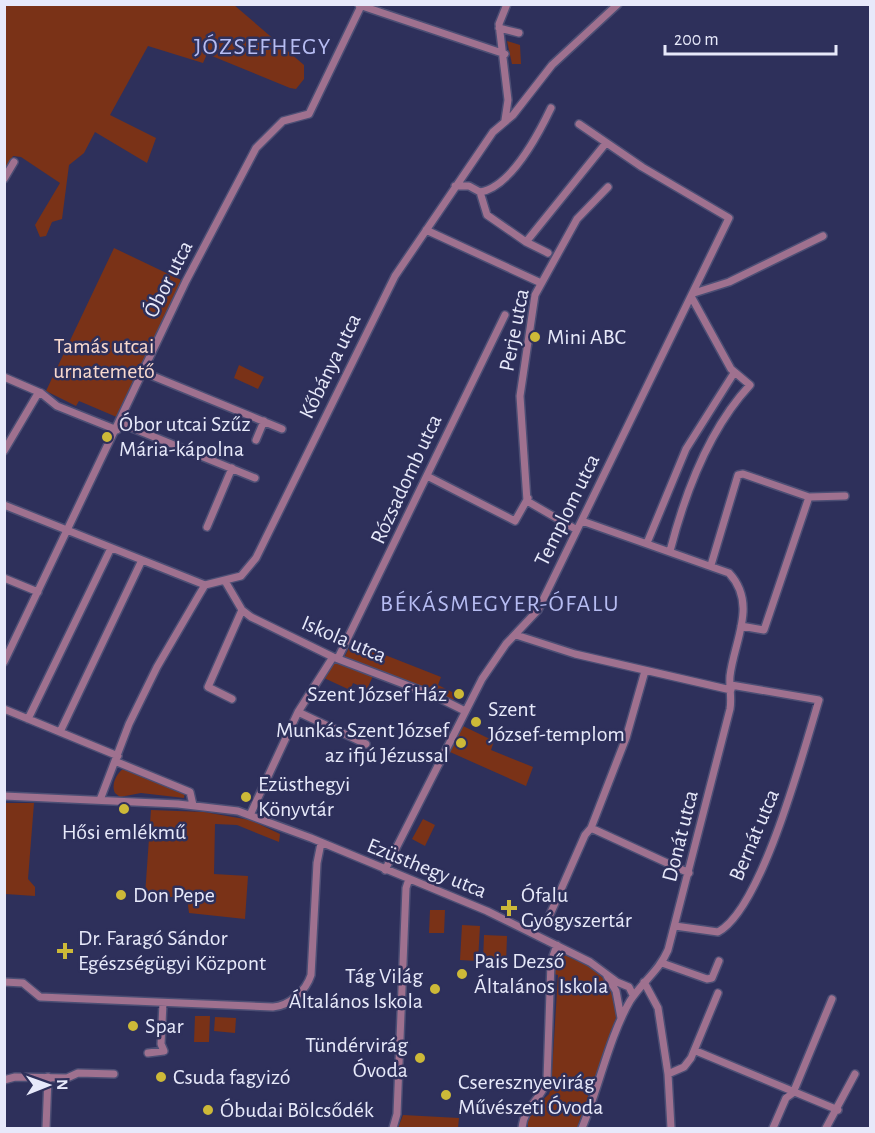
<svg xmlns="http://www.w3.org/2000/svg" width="875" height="1133" font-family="'Alegreya Sans',sans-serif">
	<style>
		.green { fill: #7a3217 }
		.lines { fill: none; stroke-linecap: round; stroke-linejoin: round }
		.minor-casing { stroke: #4c4e74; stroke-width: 10 }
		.minor { stroke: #9f718f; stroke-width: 7 }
		.poi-dot { fill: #cdb938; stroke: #2e305b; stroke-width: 2 }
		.labels { text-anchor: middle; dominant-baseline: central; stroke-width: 5; stroke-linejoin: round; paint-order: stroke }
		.street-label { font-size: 22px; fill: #e7e9fa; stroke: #2e305b }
		.poi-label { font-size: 22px; fill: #e7e9fa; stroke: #2e305b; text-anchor: start }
		.park-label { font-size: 22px; fill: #f9dacf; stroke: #2e305b }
		.neighbourhood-label { font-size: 24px; letter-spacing: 1.5px; fill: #b6bcf2; stroke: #2e305b }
	</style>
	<rect width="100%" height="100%" fill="#2e305b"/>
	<path class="green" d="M 5,5 L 234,5 L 304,65 L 304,79 L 296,89 L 290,88 L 207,54 L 203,63 L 148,46 L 110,115 L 156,138 L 147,163 L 95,132 L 84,153 L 69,165 L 62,219 L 52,222 L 46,236 L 40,237 L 35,225 L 60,183 L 21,157 L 13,156 L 5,172 Z
		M 507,41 L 520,45 L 521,64 L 512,64 Z
		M 114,248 L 181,280 L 119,418 L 79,401 L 76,406 L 46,391 Z
		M 239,365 L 264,377 L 258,389 L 234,378 Z
		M 352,642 L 441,677 L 438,685 L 456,694 L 453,701 L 431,690 L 344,658 Z
		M 335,661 L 373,676 L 367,689 L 353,683 L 350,690 L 324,678 Z
		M 463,726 L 494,741 L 491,750 L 533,767 L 526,786 L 450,752 Z
		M 123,769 L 185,792 L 184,798 L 141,793 L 120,797 L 115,793 C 111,785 116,774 123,769 Z
		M 4,803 L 34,803 L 28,879 L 35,887 L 35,896 L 5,894 Z
		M 151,810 L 204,812 L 250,820 L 280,834 L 279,842 L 237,825 L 215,824 L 214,874 L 248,876 L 245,919 L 189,913 L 187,898 L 145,895 Z
		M 423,819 L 435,825 L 425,846 L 412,839 Z
		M 430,910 L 445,910 L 444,933 L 429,933 Z
		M 462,925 L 480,926 L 478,961 L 460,960 Z
		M 484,935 L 507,936 L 506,963 L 483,962 Z
		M 560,953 L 589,966 L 604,979 L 610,988 L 617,1015 L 577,1128 L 528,1128 L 528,1114 L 549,1094 L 551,1088 L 558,975 L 554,974 L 555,958 Z
		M 195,1016 L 210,1016 L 209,1042 L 194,1042 Z
		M 215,1017 L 236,1018 L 235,1033 L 214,1031 Z
		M 403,1115 L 459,1118 L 458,1128 L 398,1128 Z"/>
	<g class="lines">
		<defs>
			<path id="minor" d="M 359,5 L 505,54
				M 499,28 L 519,33
				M 505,120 L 508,100 L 499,24 L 507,4
				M 4,179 L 14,162
				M 455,186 L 469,186 L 480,192
				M 480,192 C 511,187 539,133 551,108
				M 480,192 L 487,215 L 526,242 L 548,253
				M 426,230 L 541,283
				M 526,242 L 606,143
				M 694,293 L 729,282 L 823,236
				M 143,372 L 282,429
				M 4,377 L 41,393 L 57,406 L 117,430
				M 120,423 L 255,478
				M 256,440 L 264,421
				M 4,451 L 37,395 L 41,393
				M 427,476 L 515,521 L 528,498
				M 4,505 L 205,585
				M 582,521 L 729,573 C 758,604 734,641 730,676 C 729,687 732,698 730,709 L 668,950 C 659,971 642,982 630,1001 C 610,1035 598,1090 582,1128
				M 207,527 L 232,468
				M 577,530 L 527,501 L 520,396 L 535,295 L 577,219 L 608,187
				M 647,543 L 686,449 L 734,373
				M 670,551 C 685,493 709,429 750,385 L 731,369 L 692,298
				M 711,565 L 738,475 L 743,474 L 809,497
				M 4,578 L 38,592
				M 225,581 L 242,610 L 251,617 L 333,657 L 435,696 L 465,711
				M 741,626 L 764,630 L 809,497 L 845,496
				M 516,635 L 575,654 L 731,690
				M 338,658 L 505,315
				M 4,662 L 186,281 L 256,148 L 283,121 L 309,114 L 362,4
				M 232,699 L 208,687 L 242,610
				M 4,709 L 118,756
				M 298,712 L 366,744
				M 28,719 L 111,548
				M 60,732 L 142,560
				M 117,762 L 190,792 L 193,805
				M 4,796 L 178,804 L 238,811 L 311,838 L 487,911 L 590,962 L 617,982 L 629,987 L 633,995
				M 100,800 L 129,724 L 157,667 L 199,595 L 205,585 L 241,576 L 256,558 L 395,276 L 493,132 L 513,115 L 552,65 L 618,4
				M 250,815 L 298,712 L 333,657
				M 591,828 L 689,873
				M 385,870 L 482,679 L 506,644 L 538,610 L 729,218 L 642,167 L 579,124
				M 548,919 L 585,835 L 591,828 L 626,738 L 645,671
				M 675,926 L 718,932 C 762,909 804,749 819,700 L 731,685
				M 662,963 L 707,979 L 712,978 L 719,961
				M 607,976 L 616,991 L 621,1018
				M 4,982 L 23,983 L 40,997 L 273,1007 C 289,1006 306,991 311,975 L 317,863 L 321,843
				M 644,982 L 658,1008 L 668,1074 L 671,1128
				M 696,1051 L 838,1110
				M 148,1053 L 164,1051 L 161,1044 L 163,1003
				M 668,1074 L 684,1067 L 691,1058 L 718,993
				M 4,1080 L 15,1077 L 67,1078 L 78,1073 L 114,1074
				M 46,1128 L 48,1077
				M 393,1128 L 397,1114 L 406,888 L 409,879
				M 522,1128 C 524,1106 541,1101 547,1080 L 551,962 L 557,945
				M 773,1128 L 786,1098 L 793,1093 L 832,999
				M 826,1128 L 855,1074"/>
		</defs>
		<use href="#minor" class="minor-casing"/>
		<use href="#minor" class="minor"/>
	</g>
	<g class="poi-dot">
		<circle cx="535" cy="337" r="6"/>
		<circle cx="107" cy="437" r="6"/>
		<circle cx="459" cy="694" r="6"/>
		<circle cx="476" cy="722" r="6"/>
		<circle cx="461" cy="743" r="6"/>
		<circle cx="246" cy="797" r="6"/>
		<circle cx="124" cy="809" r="6"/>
		<circle cx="121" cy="895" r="6"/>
		<path d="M506 899h6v6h6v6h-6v6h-6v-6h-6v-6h6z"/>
		<path d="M62 942h6v6h6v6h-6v6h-6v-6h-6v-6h6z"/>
		<circle cx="462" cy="974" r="6"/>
		<circle cx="435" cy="989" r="6"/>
		<circle cx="133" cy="1026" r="6"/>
		<circle cx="420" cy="1058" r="6"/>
		<circle cx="161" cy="1077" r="6"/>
		<circle cx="446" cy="1095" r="6"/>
		<circle cx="208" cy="1110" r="6"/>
	</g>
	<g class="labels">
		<g class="street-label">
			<text transform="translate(168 279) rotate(-63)">Óbor utca</text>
			<text transform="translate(514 330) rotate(-79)">Perje utca</text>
			<text transform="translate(330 366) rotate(-64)">Kőbánya utca</text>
			<text transform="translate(406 479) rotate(-65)">Rózsadomb utca</text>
			<text transform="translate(567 510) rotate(-64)">Templom utca</text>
			<text transform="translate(344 639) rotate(23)">Iskola utca</text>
			<text transform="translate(754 835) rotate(-67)">Bernát utca</text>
			<text transform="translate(680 836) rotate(-76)">Donát utca</text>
			<text transform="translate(427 868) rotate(22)">Ezüsthegy utca</text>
		</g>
		<g class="poi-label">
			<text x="547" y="337">Mini ABC</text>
			<text x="119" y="424">Óbor utcai Szűz<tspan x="119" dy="25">Mária-kápolna</tspan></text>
			<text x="447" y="694" text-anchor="end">Szent József Ház</text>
			<text x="488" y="709">Szent<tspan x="488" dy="25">József-templom</tspan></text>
			<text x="449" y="730" text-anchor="end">Munkás Szent József<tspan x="449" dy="25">az ifjú Jézussal</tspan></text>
			<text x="258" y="784">Ezüsthegyi<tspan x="258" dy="25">Könyvtár</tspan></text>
			<text x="124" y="832" text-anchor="middle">Hősi emlékmű</text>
			<text x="133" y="895">Don Pepe</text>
			<text x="521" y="895">Ófalu<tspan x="521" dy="25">Gyógyszertár</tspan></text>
			<text x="78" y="938">Dr. Faragó Sándor<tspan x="78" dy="25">Egészségügyi Központ</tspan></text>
			<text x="474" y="961">Pais Dezső<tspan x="474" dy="25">Általános Iskola</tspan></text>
			<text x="423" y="976" text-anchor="end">Tág Világ<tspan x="423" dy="25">Általános Iskola</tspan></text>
			<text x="145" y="1026">Spar</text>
			<text x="408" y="1045" text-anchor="end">Tündérvirág<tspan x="408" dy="25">Óvoda</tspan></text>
			<text x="173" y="1077">Csuda fagyizó</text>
			<text x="458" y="1082">Cseresznyevirág<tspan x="458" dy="25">Művészeti Óvoda</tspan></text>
			<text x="220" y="1110">Óbudai Bölcsődék</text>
		</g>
		<g class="park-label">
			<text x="104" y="346">Tamás utcai<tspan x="104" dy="25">urnatemető</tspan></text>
		</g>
		<g class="neighbourhood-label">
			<text x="263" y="47">JÓZSEFHEGY</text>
			<text x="500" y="604">BÉKÁSMEGYER-ÓFALU</text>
		</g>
	</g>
	<rect width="875" height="1133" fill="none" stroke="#e7e9fa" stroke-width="12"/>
	<g transform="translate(48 1085) rotate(89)" stroke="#2e305b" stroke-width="4.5" paint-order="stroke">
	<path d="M0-4.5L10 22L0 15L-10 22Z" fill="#e7e9fa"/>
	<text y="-9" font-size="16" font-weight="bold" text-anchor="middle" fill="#e7e9fa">N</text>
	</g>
	<path d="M665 45v9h171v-9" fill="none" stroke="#e7e9fa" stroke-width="3"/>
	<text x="674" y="45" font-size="18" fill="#e7e9fa" stroke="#2e305b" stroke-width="4.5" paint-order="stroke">200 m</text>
</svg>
